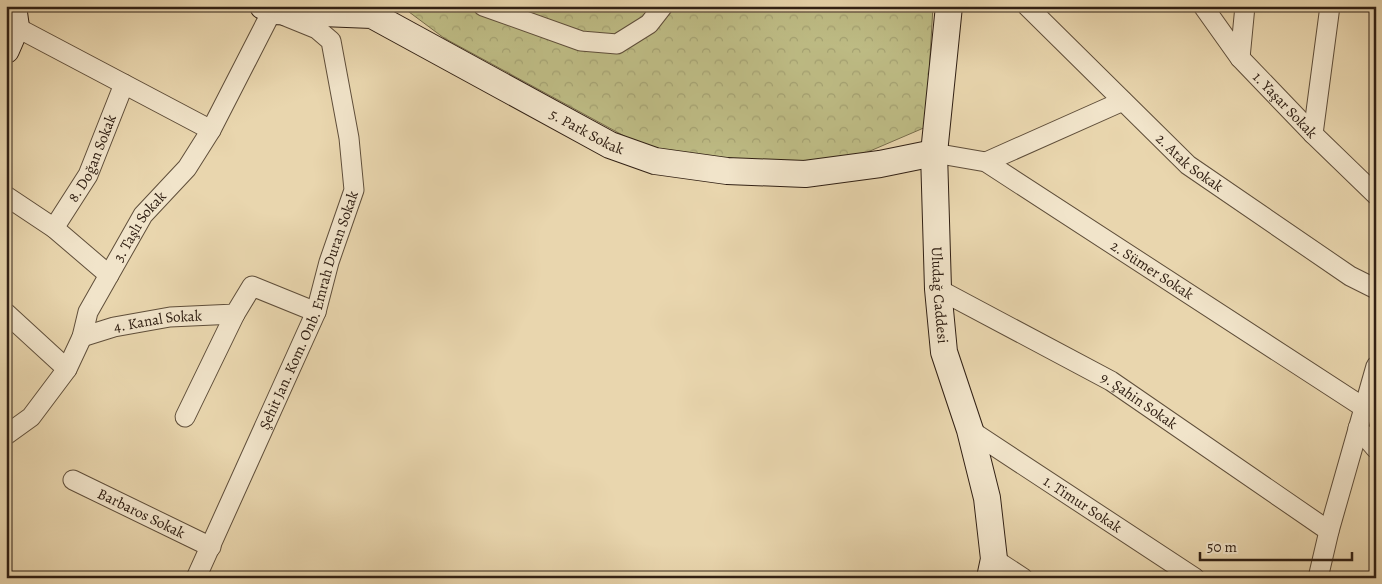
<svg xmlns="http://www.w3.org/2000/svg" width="1382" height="584" font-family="Alegreya,serif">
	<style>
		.forest { fill: url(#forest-crowns); stroke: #786e4c }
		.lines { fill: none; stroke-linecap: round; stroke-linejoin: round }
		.minor-casing { stroke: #5f4e3a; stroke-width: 21 }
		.secondary-casing { stroke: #312014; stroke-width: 28 }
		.minor { stroke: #f1e4ca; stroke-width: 19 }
		.secondary { stroke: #f1e4ca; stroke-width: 26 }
		.labels { text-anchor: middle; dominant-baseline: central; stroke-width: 5; stroke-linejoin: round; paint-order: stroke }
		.street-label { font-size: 15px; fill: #312014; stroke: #f1e4ca }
	</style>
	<defs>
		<pattern id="forest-crowns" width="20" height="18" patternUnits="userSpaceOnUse" patternTransform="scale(1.25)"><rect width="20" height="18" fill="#bebc85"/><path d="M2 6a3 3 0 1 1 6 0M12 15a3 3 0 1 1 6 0" fill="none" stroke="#a4a172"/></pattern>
	</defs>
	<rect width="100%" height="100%" fill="#e9d6ae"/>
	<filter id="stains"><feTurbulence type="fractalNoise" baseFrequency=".004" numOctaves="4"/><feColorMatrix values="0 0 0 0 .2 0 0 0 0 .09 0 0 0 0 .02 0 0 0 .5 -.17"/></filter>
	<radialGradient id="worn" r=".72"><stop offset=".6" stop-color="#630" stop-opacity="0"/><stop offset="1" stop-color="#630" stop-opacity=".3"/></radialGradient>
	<path class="forest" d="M 401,6 L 933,6 L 926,127 L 856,157 L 775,163 L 706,159 L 639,144 L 444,38 Z"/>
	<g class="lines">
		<defs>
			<g id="minor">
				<path d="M 483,6 L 581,41 L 617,44 L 649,24 L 663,6"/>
				<path id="s1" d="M 1027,6 L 1188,165 L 1350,276 L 1376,289"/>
				<path id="s2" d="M 1203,6 L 1240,58 L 1313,134 L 1376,195"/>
				<path d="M 16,27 L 211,130"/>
				<path d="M 1240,58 L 1245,6"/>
				<path d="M 1313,134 L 1330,6"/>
				<path id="s3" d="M 934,153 L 986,162 L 1363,407"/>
				<path d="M 986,162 L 1123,101"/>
				<path d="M 6,196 L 54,228 L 109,275"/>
				<path id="s4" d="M 54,228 L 88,175 L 124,84"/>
				<path id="s5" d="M 938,289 L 1111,381 L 1329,531"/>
				<path d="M 6,313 L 67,369"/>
				<path id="s6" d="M 82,337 L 114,327 L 170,317 L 235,314 L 252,286 L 316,312"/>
				<path d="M 185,417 L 235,314"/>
				<path d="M 1358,428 L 1376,449"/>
				<path id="s7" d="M 970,430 L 1195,578"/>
				<path id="s8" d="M 6,435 L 31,417 L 67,369 L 82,337 L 88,312 L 143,215 L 187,168 L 211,130 L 272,11"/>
				<path id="s9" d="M 73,480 L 211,547"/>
				<path d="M 994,559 L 1023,578"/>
				<path id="s10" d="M 196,578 L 316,312 L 329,262 L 354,190 L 349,138 L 331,41 L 317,29 L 285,16"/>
				<path d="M 1318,578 L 1329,531 L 1376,366"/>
			</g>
			<g id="secondary">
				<path id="s11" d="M 263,6 L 272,11 L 372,15 L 610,145 L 655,161 L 727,171 L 805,174 L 880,164 L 934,153"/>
				<path id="s12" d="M 949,6 L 934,153 L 938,289 L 944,352 L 970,430 L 987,498 L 994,559 L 990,578"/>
				<path d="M 6,50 L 16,27 L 13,6"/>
			</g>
		</defs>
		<use href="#minor" class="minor-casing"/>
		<use href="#secondary" class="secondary-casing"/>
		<use href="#minor" class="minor"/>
		<use href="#secondary" class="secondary"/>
	</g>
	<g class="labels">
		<g class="street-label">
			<text stroke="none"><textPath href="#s2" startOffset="129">1. Yaşar Sokak</textPath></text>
			<text stroke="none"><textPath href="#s11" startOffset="355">5. Park Sokak</textPath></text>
			<text stroke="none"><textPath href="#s4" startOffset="80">8. Doğan Sokak</textPath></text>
			<text stroke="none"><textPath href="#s1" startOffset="226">2. Atak Sokak</textPath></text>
			<text stroke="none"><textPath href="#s8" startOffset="252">3. Taşlı Sokak</textPath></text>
			<text stroke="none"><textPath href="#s3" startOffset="251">2. Sümer Sokak</textPath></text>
			<text stroke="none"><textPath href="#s12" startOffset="290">Uludağ Caddesi</textPath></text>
			<text stroke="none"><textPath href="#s10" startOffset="291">Şehit Jan. Kom. Onb. Emrah Duran Sokak</textPath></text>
			<text stroke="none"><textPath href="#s6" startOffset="78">4. Kanal Sokak</textPath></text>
			<text stroke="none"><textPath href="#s5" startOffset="230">9. Şahin Sokak</textPath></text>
			<text stroke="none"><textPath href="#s7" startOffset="135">1. Timur Sokak</textPath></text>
			<text stroke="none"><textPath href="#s9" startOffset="76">Barbaros Sokak</textPath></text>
		</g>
	</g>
	<rect width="1382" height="584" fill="none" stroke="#e9d6ae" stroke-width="25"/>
	<rect x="8" y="8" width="1367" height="569" fill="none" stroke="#312014" stroke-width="2.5"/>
	<rect x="12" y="12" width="1357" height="559" fill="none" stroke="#312014"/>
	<path d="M1200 552v8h152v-8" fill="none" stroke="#312014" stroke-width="2.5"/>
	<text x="1207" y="552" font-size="15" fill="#312014" stroke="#f1e4ca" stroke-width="4" paint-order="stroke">50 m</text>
	<rect width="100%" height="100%" filter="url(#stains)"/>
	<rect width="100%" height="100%" fill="url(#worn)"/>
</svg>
